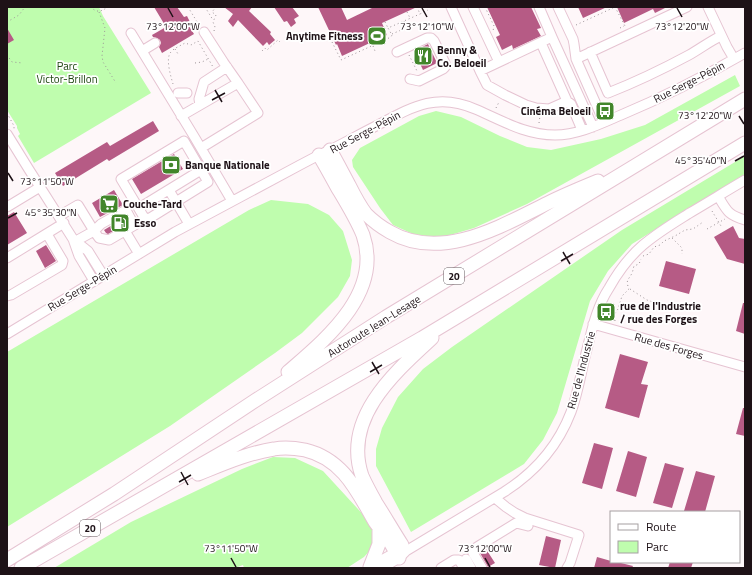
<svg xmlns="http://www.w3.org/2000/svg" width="752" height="575" font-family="'Titillium Web',sans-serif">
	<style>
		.green { fill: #bffdae }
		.building { fill: #b65b85 }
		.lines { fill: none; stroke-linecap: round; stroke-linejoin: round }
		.minor-casing { stroke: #e6c4d2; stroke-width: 11 }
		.highway-casing { stroke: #e6c4d2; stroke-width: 15 }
		.path { stroke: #9c9397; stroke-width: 1; stroke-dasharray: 1 3; stroke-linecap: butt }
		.minor { stroke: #fff; stroke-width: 9 }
		.highway { stroke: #fff; stroke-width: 13 }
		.ticks { fill: none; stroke: #1e1217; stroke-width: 1.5 }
		.labels { text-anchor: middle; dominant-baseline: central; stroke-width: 3.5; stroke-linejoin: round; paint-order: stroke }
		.shield { fill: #fff; stroke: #62595d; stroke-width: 1 }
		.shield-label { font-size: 10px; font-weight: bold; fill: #1e1217 }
		.poi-label { font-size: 11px; font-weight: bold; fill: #1e1217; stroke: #fff; text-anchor: start }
		.park-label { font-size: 11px; fill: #1e4610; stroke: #fff }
		.street-label { font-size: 11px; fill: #1e1217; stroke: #fff }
		.ticks-label { font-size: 10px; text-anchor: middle; fill: #1e1217; stroke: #fff; stroke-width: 3.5; stroke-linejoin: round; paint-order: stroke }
	</style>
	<rect width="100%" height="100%" fill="#fef7f9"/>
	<path class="green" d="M 7,7 L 99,7 L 103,16 L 151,93 L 34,163 L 18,136 L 20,134 L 17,128 L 17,126 L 7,110 Z
		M 735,75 L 740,86 L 527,204 L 474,228 L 440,238 L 413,234 L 393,225 L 380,208 L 353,167 L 352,160 L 360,148 L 419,116 L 436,111 L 461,117 L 500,136 L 527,147 L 551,150 L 601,139 L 645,125 Z
		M 745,156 L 745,174 L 632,244 L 608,271 L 590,301 L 557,413 L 543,440 L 524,464 L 411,532 L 376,466 L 376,449 L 382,428 L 398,397 L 423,369 L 452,347 L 622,230 Z
		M 271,200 L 308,204 L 329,215 L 343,231 L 352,260 L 350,276 L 338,297 L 302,333 L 275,353 L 170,426 L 7,527 L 7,352 L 249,210 Z
		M 273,457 L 295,458 L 323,471 L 369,521 L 374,531 L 373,547 L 364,557 L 347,568 L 244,568 L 243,565 L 235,568 L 54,568 L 131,522 L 242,469 Z"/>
	<path class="building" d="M 154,7 L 177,7 L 184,17 L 187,16 L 190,22 L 187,23 L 194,34 L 162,53 L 159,47 L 161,43 L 160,40 L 157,38 L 153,37 L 152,35 L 166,27 Z
		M 224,7 L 252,7 L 249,11 L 271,32 L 270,34 L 275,40 L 269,45 L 267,42 L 263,46 L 238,20 L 233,27 L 228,21 L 233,14 Z
		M 274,7 L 292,7 L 299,16 L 294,19 L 296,23 L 291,27 L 287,21 L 284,22 Z
		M 318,7 L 341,7 L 347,20 L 374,7 L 417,7 L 382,23 L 387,35 L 342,56 L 337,44 L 336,45 Z
		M 487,7 L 531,7 L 541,28 L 537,29 L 541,36 L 513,49 L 512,45 L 502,50 L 496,37 L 500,35 Z
		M 578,7 L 607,7 L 583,18 Z
		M 617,7 L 667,7 L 655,13 L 653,9 L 624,23 Z
		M 7,28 L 14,40 L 7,44 Z
		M 428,44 L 437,63 L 423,70 L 414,51 Z
		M 153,121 L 159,131 L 109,161 L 107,159 L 63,186 L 55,173 L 107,142 L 110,146 Z
		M 174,154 L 183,169 L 141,194 L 132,179 Z
		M 114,190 L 123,205 L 100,217 L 92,203 Z
		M 14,212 L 27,233 L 7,245 L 7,216 Z
		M 114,224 L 117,229 L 108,234 L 106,233 L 104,230 Z
		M 733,226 L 739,238 L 745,239 L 745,264 L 727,259 L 714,237 Z
		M 46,245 L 56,261 L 45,268 L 36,251 Z
		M 666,261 L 696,269 L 689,294 L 659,286 Z
		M 743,303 L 745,303 L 745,334 L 736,331 Z
		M 620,354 L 648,362 L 641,384 L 648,385 L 639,418 L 605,408 Z
		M 743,408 L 745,408 L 745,436 L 736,434 Z
		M 594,443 L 613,448 L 602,489 L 582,483 Z
		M 628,451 L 647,457 L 636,497 L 616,491 Z
		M 665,463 L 684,468 L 672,508 L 653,503 Z
		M 696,471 L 715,476 L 705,512 L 688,512 L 684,511 Z
		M 546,536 L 561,540 L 555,568 L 539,565 Z
		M 486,549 L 495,563 L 488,567 L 480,553 Z
		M 597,557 L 611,561 L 611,562 L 617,562 L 633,566 L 632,568 L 594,568 Z
		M 670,562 L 693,562 L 691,568 L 668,568 Z"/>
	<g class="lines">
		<defs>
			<path id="minor" d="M 451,7 L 480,71
				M 473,7 L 499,62
				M 539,7 L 552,37
				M 558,7 L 573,39 L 574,44 L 576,59
				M 708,7 L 727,47 L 734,59
				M 131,33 L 195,138 L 232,201
				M 541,43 L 567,101 L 571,104 L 582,130
				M 142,51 L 155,43
				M 397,52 L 427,38 L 431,38 L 434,41 L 445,63 L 445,67 L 443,69 L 419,81 L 410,79
				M 590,52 L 608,93 C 636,82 663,69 689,55 C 700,49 710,41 721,36
				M 178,93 L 187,93
				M 567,101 L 549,109 L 536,108 L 526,105 L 505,95 L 487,85 L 480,71 L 552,37 L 593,127
				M 200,105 L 199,99 L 204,82 L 227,67
				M 181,116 L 238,83
				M 604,122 L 576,59 L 687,7
				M 7,134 L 28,168 L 73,239 L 79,256 L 94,281
				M 201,148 L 258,113 L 238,83 L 224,63 L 204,32
				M 169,190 L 189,224
				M 718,196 C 727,211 728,215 745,220
				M 7,207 L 40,187
				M 139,208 L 201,170 L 184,141 L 121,179 L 145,219
				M 59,216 L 78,205 L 94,231 L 74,242
				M 116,216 L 139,254
				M 134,225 L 126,210 L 101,224 L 94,231 L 99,238 L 109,240 L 145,219 L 150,218 L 208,182 L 201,170
				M 73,239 L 88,251 L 103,275
				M 7,258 L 64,223
				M 7,296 L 11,295 L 62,265 L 63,261 L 47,234
				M 593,324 L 745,367
				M 7,334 L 175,232 L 300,165 L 319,155 L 330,150 C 346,142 362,133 378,125 C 412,107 437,92 475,109 C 501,120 525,135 555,135 C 578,135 600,124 621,115 C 664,97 705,76 745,53
				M 495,498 L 506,507 L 515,513 L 525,518 L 579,535 L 570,563 L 567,568
				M 466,559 L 471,568
				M 369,567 L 396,552 L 400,552
				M 382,568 L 399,558 L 406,551 L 504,492 C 534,473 558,446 571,412 C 578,393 581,373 586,353 C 592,330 596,308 609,288 C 618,272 629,257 643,245 C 657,233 672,224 688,214 C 707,203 726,191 745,180
				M 441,568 L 454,560 L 459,560 L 464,568
				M 482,568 L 473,553 L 477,547 L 516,523 L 528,526"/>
			<path id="highway" d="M 330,150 C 337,162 343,174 349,185 C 354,195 359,205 366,214 C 373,221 381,227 390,232 C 442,262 501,226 548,203 C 564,195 581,188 598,181
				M 288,372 C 326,339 383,293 363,235 C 356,218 346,202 337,187 C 331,176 325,165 319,155
				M 198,474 C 223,464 248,453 274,449 C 284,447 295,448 305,450 C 343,459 357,491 375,522 C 379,528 384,533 388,539 C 392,545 395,551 399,558
				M 402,545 C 393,531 385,517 376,503 C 371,494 366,485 362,476 C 342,418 395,372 432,338
				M 7,560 L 114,494 L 256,400 L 386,317 L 745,99
				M 370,567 L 379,544 L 379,528
				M 21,568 L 422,338 L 745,143"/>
		</defs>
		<use href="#minor" class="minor-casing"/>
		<use href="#highway" class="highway-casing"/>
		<path class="path" d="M 90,7 C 98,13 100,12 108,7
			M 188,7 L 199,25
			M 205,7 L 213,20
			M 417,7 L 420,14 L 428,10
			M 485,7 L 494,26 L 493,31
			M 615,7 L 625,26
			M 99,12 L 105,28 L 102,56 L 103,62 L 116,83
			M 407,12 L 410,18
			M 404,21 L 406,27
			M 7,22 L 19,15 L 25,7
			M 385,22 L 388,28
			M 576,25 L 615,7
			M 620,28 L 624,26
			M 214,31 L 215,27 L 213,22 L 216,15 L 212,12 L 216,7
			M 392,34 L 408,27
			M 332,42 L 341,60 L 391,37 L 392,35 L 388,28 L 420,14
			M 373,46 L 375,51
			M 175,49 L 178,54
			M 262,51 L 265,48 L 267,50 L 278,40 L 280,42
			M 7,55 L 12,62 L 23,63
			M 409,55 L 417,71
			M 195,63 L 202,62 L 208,59
			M 173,84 C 171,77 165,58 171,52 C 174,48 180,46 185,43 L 191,45 L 198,41 L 213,67
			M 496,108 L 499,102
			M 7,113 L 14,126 L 14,130
			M 539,123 L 540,116
			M 712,211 L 721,226
			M 707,229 L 725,219
			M 672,238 L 682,248 L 682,254
			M 643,256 L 649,254 L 654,247 L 660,245 L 664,241 L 675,236 L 685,230 L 693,229 L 703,222
			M 630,289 L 647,300 L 653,302
			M 615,321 L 614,315 L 618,309 L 622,296 L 629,289 C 625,279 629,280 632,273 C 633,271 633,269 634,266 L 639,264 L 641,259"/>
		<use href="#minor" class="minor"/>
		<use href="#highway" class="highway"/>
	</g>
	<path class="ticks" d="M 168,8 L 173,17M 422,8 L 427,17M 677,8 L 682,17M 215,90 L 222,102M 212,100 L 225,93M 739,116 L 744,124M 735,161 L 744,156M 8,173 L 13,181M 8,218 L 17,213M 563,252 L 570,264M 561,261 L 573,254M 372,362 L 379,374M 370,372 L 382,365M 181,472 L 188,485M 179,482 L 191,475M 231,558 L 236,567M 485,558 L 490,567"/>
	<defs>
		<symbol id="stadium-square" viewBox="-11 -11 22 22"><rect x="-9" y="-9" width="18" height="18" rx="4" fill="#42862b" stroke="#fff"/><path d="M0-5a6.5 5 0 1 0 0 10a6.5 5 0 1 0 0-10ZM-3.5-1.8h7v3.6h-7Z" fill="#fff"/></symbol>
		<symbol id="restaurant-square" viewBox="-11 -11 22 22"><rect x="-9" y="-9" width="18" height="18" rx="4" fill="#42862b" stroke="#fff"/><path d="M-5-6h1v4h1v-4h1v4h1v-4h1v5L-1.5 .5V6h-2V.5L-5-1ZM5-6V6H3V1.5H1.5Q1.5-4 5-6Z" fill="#fff"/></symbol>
		<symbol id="bus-square" viewBox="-11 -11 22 22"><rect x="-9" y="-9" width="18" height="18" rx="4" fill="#42862b" stroke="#fff"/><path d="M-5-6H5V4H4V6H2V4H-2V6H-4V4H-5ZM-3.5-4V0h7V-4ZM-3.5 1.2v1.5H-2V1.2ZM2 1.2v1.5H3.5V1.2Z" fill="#fff"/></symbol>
		<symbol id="bank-square" viewBox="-11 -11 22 22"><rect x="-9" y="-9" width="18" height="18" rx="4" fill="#42862b" stroke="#fff"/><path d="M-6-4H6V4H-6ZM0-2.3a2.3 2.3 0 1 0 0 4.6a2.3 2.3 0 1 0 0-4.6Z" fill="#fff"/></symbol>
		<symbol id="supermarket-square" viewBox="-11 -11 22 22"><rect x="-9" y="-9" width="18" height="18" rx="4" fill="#42862b" stroke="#fff"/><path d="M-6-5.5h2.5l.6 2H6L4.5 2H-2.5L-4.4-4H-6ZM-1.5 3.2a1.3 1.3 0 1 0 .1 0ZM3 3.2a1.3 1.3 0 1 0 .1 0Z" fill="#fff"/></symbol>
		<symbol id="fuel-square" viewBox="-11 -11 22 22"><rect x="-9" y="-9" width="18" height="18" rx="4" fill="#42862b" stroke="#fff"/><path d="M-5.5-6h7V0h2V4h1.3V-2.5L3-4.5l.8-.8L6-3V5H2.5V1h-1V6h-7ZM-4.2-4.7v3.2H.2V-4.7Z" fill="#fff"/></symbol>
	</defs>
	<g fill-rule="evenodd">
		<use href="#stadium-square" x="366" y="25" width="22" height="22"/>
		<use href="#restaurant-square" x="412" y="45" width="22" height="22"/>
		<use href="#bus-square" x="594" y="100" width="22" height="22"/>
		<use href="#bank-square" x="160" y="154" width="22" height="22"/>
		<use href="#supermarket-square" x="98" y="193" width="22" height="22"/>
		<use href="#fuel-square" x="109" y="212" width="22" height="22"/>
		<use href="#bus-square" x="595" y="301" width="22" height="22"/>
	</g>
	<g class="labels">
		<g class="shield">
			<rect x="444" y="268" width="20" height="16" rx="3"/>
			<rect x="80" y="520" width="20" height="16" rx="3"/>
		</g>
		<g class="shield-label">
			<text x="454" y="276">20</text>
			<text x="90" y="528">20</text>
		</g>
		<g class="poi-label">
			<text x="363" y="36" text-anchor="end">Anytime Fitness</text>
			<text x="437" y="50">Benny &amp;<tspan x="437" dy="13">Co. Beloeil</tspan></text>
			<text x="591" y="111" text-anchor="end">Cinéma Beloeil</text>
			<text x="185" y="165">Banque Nationale</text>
			<text x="123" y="204">Couche-Tard</text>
			<text x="134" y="223">Esso</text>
			<text x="620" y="306">rue de l'Industrie<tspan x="620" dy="13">/ rue des Forges</tspan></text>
		</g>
		<g class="park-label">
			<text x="67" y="66">Parc<tspan x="67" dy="13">Victor-Brillon</tspan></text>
		</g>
		<g class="street-label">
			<text transform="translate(689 82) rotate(-27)">Rue Serge-Pépin</text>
			<text transform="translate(365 132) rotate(-28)">Rue Serge-Pépin</text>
			<text transform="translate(82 288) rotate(-31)">Rue Serge-Pépin</text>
			<text transform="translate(374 326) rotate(-32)">Autoroute Jean-Lesage</text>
			<text transform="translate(669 346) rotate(16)">Rue des Forges</text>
			<text transform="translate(581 370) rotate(-75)">Rue de l'Industrie</text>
		</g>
	</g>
	<g class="ticks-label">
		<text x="173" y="30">73°12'00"W</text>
		<text x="427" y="30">73°12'10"W</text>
		<text x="682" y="30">73°12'20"W</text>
		<text x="705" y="119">73°12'20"W</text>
		<text x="701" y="164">45°35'40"N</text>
		<text x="47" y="185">73°11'50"W</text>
		<text x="51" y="216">45°35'30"N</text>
		<text x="231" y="552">73°11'50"W</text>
		<text x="485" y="552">73°12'00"W</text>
	</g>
	<rect width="752" height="575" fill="none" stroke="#1e1217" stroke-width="16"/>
	<rect x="610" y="511" width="130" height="52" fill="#ffffff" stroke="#a5a0a2"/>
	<rect x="618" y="524" width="20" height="6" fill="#ffffff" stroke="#a5a0a2"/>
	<text x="646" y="531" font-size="12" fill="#1e1217">Route</text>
	<rect x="618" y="541" width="20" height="12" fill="#bffdae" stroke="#a5a0a2"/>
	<text x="646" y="551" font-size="12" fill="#1e1217">Parc</text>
</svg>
